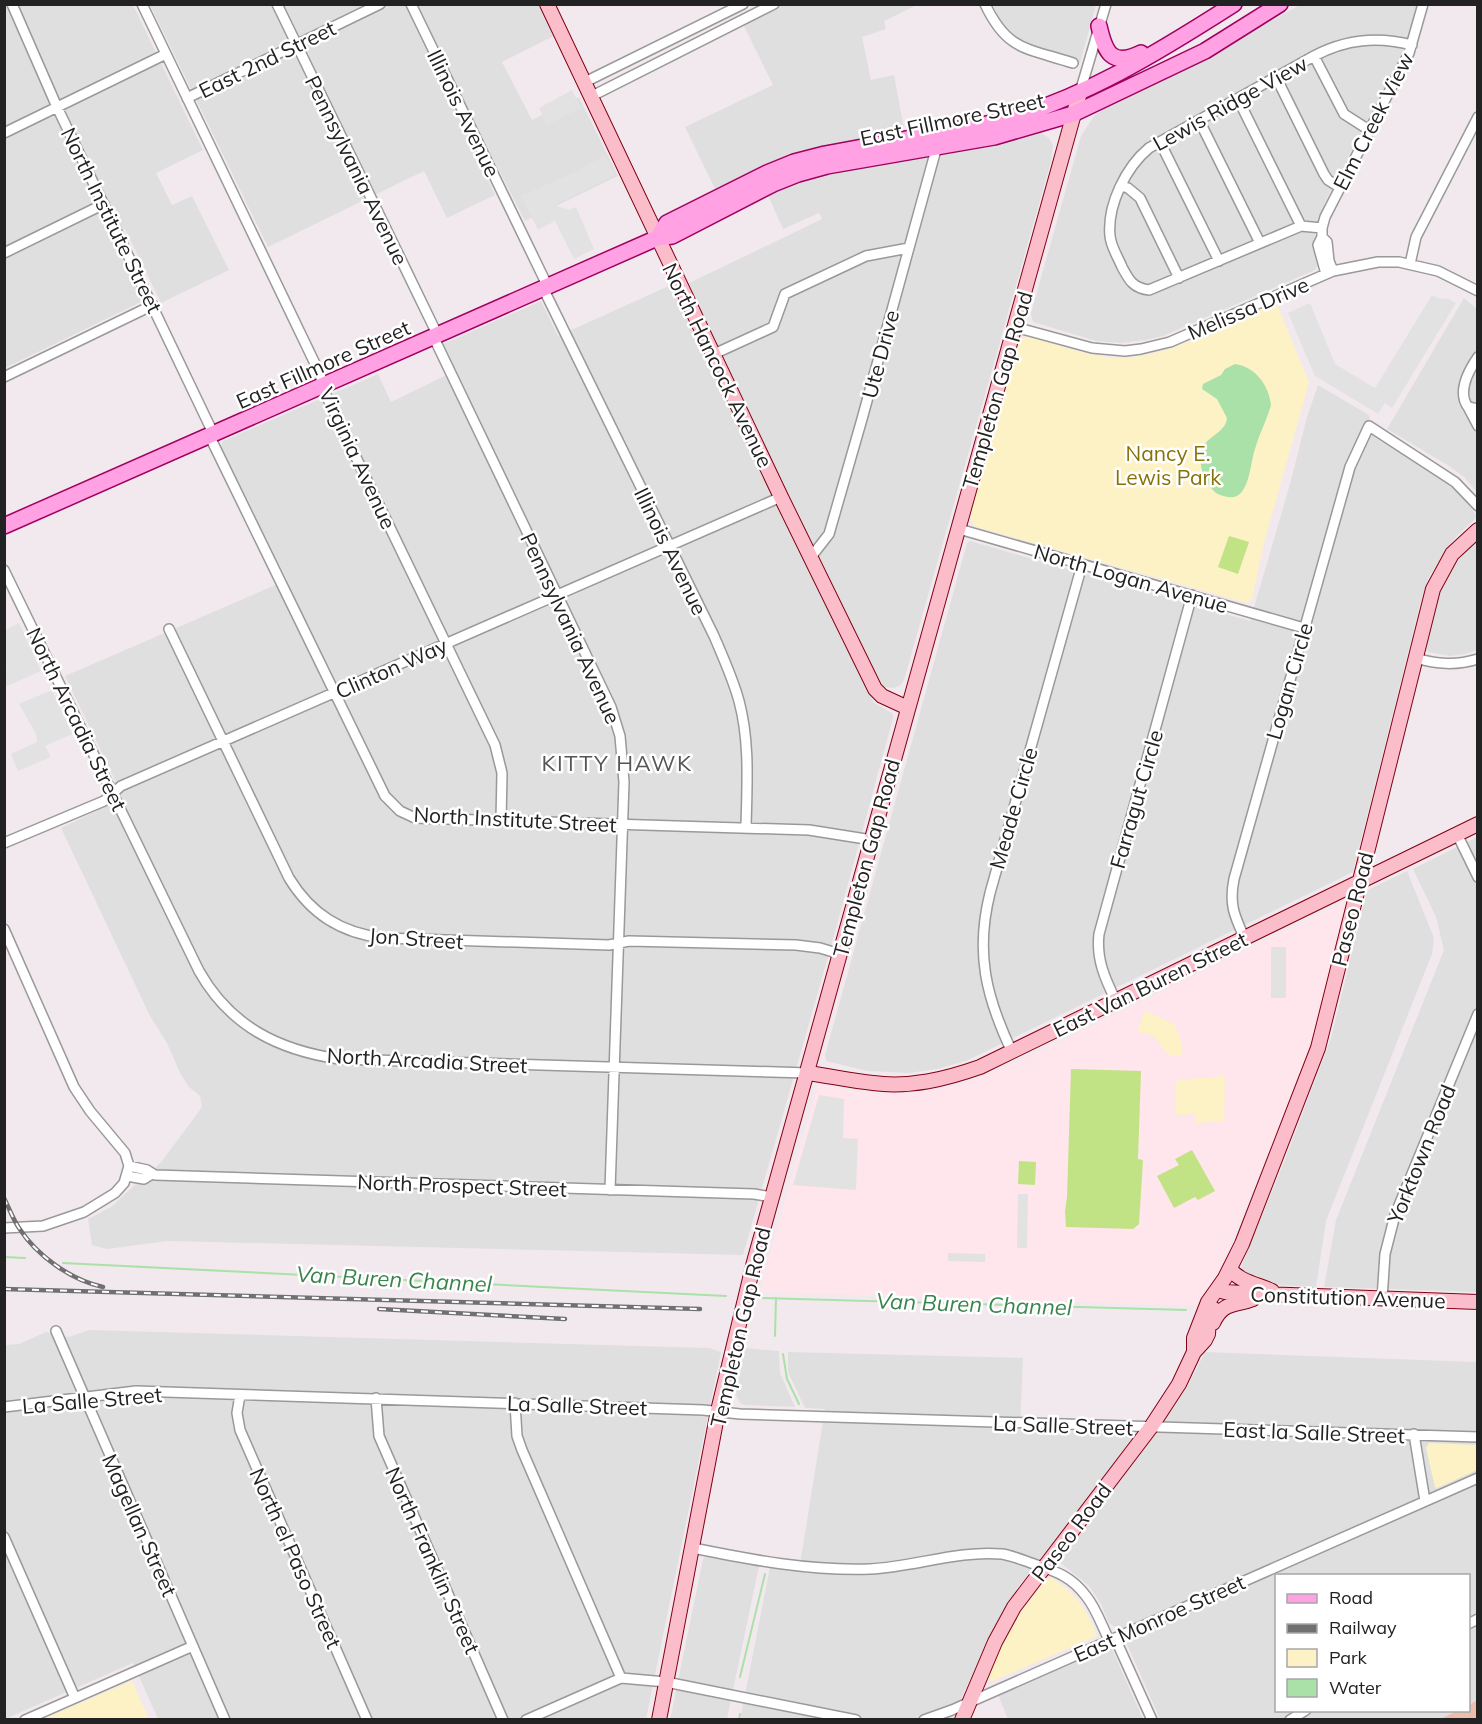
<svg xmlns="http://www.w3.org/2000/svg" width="1482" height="1724" font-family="Mulish,sans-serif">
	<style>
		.residential { fill: #e0dfe0 }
		.education { fill: #ffe5ec }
		.grass { fill: #edbeae }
		.park { fill: #fcf2c6 }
		.pitch { fill: #c1e385 }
		.parking { fill: #e2e2e2 }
		.water { fill: #aae1a8 }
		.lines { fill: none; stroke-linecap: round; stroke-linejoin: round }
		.stream { stroke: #aae1a8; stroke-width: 2 }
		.street-casing { stroke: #999; stroke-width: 12 }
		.secondary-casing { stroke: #810114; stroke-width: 16 }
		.primary-casing { stroke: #a0005e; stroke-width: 18 }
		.street { stroke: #fff; stroke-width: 9 }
		.secondary { stroke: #fcbdca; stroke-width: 14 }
		.primary { stroke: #ffa1e2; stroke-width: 15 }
		.rail-casing { stroke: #707070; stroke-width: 4.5 }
		.rail { stroke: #fff; stroke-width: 2; stroke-dasharray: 7; stroke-linecap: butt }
		.labels { text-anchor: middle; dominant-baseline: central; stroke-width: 5; stroke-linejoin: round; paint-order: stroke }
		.street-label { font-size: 21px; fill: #222; stroke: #fff }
		.park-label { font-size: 21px; fill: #887208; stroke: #fff }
		.neighbourhood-label { font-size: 22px; letter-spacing: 1.5px; fill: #555; stroke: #fff }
		.water-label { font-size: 22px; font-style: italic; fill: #38854b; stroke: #fff }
	</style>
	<rect width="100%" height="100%" fill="#f2e9ee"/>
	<path class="residential" d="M 5,5 L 133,5 L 203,150 L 156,173 L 172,205 L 192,196 L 229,270 L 161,303 L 125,229 L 111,235 L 141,298 L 141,302 L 5,368 Z
		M 150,5 L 539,5 L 554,36 L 502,62 L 532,120 L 579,97 L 618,176 L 525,221 L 485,143 L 473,149 L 495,195 L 447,218 L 424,171 L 268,247 Z
		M 783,5 L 917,5 L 884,21 L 886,29 L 862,37 L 871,80 L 894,75 L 905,134 L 740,179 L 715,189 L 685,127 L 773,85 L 743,24 Z
		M 993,5 L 1096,5 L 1080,63 L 1019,42 L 1002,25 Z
		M 1300,5 L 1417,5 L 1410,32 L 1401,55 L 1325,202 L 1319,217 L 1315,236 L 1318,265 L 1315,270 L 1163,336 L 1146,340 L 1121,343 L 1096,341 L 1033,322 L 1031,313 L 1081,136 L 1094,116 L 1109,105 L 1203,58 Z
		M 1041,133 L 1049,138 L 1053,145 L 1051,162 L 904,680 L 901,685 L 894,688 L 884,687 L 879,681 L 687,284 L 822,219 L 819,213 L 783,229 L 767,193 L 797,180 L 915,155 L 990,145 Z
		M 671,285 L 874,703 L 892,713 L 893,718 L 832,943 L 743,1255 L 168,1241 L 107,1249 L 92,1245 L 88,1219 L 111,1207 L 137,1183 L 141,1182 L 162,1161 L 202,1107 L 200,1096 L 189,1087 L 180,1073 L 167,1043 L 150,1016 L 61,828 L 109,805 L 115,780 L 65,676 L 287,580 L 221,448 L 223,441 L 378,374 L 391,402 L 455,371 L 443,344 L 541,301 L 558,336 Z
		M 1464,298 L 1477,309 L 1477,492 L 1464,477 L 1449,466 L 1387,429 Z
		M 1318,385 L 1369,415 L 1374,437 L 1444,481 L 1463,495 L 1477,517 L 1457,536 L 1446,549 L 1428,579 L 1421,601 L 1353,872 L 966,1061 L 937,1069 L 909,1073 L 867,1071 L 826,1061 L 825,1055 L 967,543 L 970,541 L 1250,621 L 1290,484 L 1307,417 Z
		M 1477,539 L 1477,650 L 1465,654 L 1450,656 L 1428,652 L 1426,649 L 1440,591 L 1448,572 Z
		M 1477,837 L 1477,1292 L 1324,1287 L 1336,1220 L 1444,950 L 1436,917 L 1413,869 Z
		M 1407,871 L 1434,938 L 1432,954 L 1326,1221 L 1316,1287 L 1259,1284 L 1239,1272 L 1284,1162 L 1331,1038 L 1366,894 L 1368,890 Z
		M 89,1330 L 709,1348 L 721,1352 L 646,1719 L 158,1719 L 133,1663 L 5,1719 L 5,1345 L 19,1344 L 46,1332 L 69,1337 Z
		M 745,1348 L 779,1351 L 780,1373 L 795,1407 L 744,1405 L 740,1403 L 736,1395 Z
		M 788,1352 L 1023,1358 L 1020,1428 L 1153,1436 L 1186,1389 L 1205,1352 L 1477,1362 L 1477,1700 L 1469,1705 L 1468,1576 L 1276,1576 L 1276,1710 L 1457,1711 L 1440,1719 L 1160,1719 L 1119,1626 L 1115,1627 L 1109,1623 L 1101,1604 L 1089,1586 L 1046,1551 L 1018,1587 L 994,1627 L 952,1719 L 740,1720 L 770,1567 L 799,1570 L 825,1409 L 805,1408 L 788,1372 Z
		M 706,1556 L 759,1566 L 727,1719 L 670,1720 L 703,1559 Z
		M 1108,1648 L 1112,1649 L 1143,1719 L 1008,1719 L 998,1695 Z"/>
	<path class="education" d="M 1342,903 L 1346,906 L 1346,910 L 1311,1049 L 1205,1306 L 759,1292 L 818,1085 L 822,1084 L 859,1092 L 887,1094 L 912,1094 L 965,1084 L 1013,1064 Z"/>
	<path class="grass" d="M 1477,1700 L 1477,1719 L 1440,1719 L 1457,1711 L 1468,1710 L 1469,1705 Z"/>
	<path class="park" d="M 1276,302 L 1309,383 L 1265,539 L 1252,599 L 1247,603 L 976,527 L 971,521 L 971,509 L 1016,344 C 1020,338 1023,337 1030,337 C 1059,345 1090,357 1120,358 C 1168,358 1231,322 1276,302 Z
		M 1145,1011 L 1174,1024 C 1178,1033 1186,1046 1181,1055 C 1165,1060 1163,1044 1153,1036 C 1149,1034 1142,1033 1137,1031 Z
		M 1225,1076 L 1224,1121 L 1195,1123 L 1195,1114 L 1176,1115 L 1176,1083 L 1179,1080 Z
		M 1429,1443 L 1477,1445 L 1477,1470 L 1437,1488 L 1435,1487 L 1426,1448 Z
		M 1048,1577 L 1051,1577 C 1078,1597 1082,1602 1096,1633 L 1095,1637 L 993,1681 L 990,1681 L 989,1675 L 1007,1635 L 1022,1610 Z
		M 132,1681 L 149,1719 L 43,1719 Z"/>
	<path class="pitch" d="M 1229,536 L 1249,542 L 1238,574 L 1218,567 Z
		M 1071,1069 L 1141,1071 L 1138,1159 L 1143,1160 L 1139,1224 L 1133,1229 L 1066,1227 L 1065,1211 L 1067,1197 Z
		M 1192,1150 L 1215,1191 L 1198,1200 L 1195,1197 L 1174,1208 L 1157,1176 L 1179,1165 L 1175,1159 Z
		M 1019,1161 L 1036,1162 L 1035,1185 L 1018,1184 Z"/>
	<path class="parking" d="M 572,90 L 581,108 L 547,125 L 539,108 Z
		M 605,155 L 615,175 L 540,212 L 557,206 L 569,210 L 576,207 L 594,249 L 574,259 L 555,221 L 538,230 L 521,196 L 575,172 Z
		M 1432,295 L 1438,298 L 1449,299 L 1456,303 L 1392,408 L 1385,403 L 1378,414 L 1315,376 L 1288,313 L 1310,303 L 1335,364 L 1375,388 Z
		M 19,623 L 41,671 L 5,687 L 5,670 L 7,669 L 5,664 L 5,630 Z
		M 52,690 L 72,734 L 45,746 L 51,757 L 18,771 L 11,754 L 37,742 L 36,734 L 19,704 Z
		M 1271,947 L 1286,947 L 1286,998 L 1271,998 Z
		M 819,1095 L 844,1099 L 843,1138 L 858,1139 L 856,1190 L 793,1185 Z
		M 1018,1194 L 1028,1194 L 1027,1248 L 1017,1248 Z
		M 948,1253 L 985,1254 L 985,1262 L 948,1261 Z"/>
	<path class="water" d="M 1235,364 C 1256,367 1269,386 1271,405 C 1267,420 1259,434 1255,449 C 1250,462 1250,501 1228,497 C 1221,496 1216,494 1212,489 C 1204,479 1199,467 1201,454 C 1202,437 1226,434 1227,418 L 1217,399 L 1202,389 L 1203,384 L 1221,375 L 1225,369 Z"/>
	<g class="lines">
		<path class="stream" d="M 4,1257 L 25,1258
			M 63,1263 L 726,1296
			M 762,1298 L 1186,1310
			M 775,1336 L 776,1298
			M 783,1354 L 787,1379 L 799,1404
			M 740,1677 L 765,1574
			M 739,1720 L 740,1714"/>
		<defs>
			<path id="street" d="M 12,4 L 57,107 L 214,435
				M 142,4 L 320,374 L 324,391 L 495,745 L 502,773 L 501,820
				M 277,4 L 438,336
				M 411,4 L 548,287
				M 985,4 C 1007,51 1027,48 1073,63
				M 1314,56 L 1344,114 L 1369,130
				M 1276,77 L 1324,174 L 1328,180 L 1339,187
				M 585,82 L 743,4
				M 1080,92 L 1106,4
				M 592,96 L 774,4
				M 187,98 L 380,4
				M 1238,99 L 1301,226
				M 1199,120 L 1260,243
				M 4,133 L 166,54
				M 1160,142 L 1219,261
				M 1121,186 L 1128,188 L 1140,198 L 1179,278
				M 1322,228 L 1301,226 L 1149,290 C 1133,288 1129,280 1122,267 C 1118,257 1111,247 1110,236 C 1107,205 1126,167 1149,148 L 1314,56 C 1346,39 1377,36 1412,45
				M 1322,237 L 1318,245 L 1326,274
				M 4,253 L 104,204
				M 1410,264 L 1416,237 L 1478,117
				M 1333,271 L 1329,261 L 1327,242 L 1322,237 L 1322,228 L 1325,217 L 1409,53 L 1423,4
				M 544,290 L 714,636 C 723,657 733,679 739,701 C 750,742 747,785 746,827
				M 1015,327 L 1092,348 L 1125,351 L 1141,349 L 1170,342 L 1333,271 L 1378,262 L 1399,262 L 1438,271 L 1478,291
				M 434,338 L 611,707 L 620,736 L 624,782 L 610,1190
				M 714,354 L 773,327 L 785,294 L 866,256 L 909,248
				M 4,377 L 153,305
				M 1468,407 C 1457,392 1469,370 1478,357
				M 1478,409 L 1468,407 L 1478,426
				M 210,437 L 385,796 L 400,811 L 415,818 L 809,830 L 872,840
				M 959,529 L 1304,628
				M 811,557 L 829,534 L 862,419 L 937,146
				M 4,570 L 199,971 C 230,1026 278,1050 339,1059 L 808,1073
				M 169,629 L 289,878 C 311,914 341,933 383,938 L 609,945 L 629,941 L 796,945 L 820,948 L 840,954
				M 1415,658 C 1437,664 1455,666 1478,659
				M 1457,834 L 1478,877
				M 4,843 L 104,801 L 121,786 L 781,497
				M 4,929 L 74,1087 L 90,1111 L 125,1153 L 129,1166 L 124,1183 L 115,1193 L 84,1212 L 43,1226 L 4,1228
				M 1244,937 C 1234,915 1229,904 1234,879 L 1350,467 L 1369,426 L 1455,482 L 1478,506
				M 1116,1001 C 1105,979 1096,959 1099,934 L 1192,595
				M 1012,1052 C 986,997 975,953 990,893 L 1082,565
				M 129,1166 L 147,1170 L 155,1175 L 754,1194 L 771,1197
				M 127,1176 L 144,1179 L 152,1174
				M 1382,1299 L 1385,1254 L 1395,1215 L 1478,1014
				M 56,1331 L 225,1720
				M 240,1395 L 237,1413 L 240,1430 L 367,1720
				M 376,1398 L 379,1436 L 503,1720
				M 515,1403 L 517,1436 L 522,1450 L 621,1678
				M 4,1407 L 136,1391 L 703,1410 L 740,1414 L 1478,1437
				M 1414,1434 L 1425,1501
				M 4,1537 L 75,1698
				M 693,1548 C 752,1560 810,1571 870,1569 C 914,1567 958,1550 1002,1554 C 1014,1556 1025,1561 1037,1565 C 1057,1572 1072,1577 1086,1596 C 1096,1608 1102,1626 1109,1640
				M 1468,1624 L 1478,1619
				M 1115,1638 L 1152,1720
				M 25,1720 L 193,1646
				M 526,1720 L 621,1678 L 666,1682 L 856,1720
				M 924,1720 L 952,1710 L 1478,1478
				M 1290,1720 L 1306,1710"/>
			<path id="secondary" d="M 547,4 L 781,497 L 875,689 L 882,696 L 908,708
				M 808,1073 C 830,1076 852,1081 873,1083 C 910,1088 946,1079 980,1067 L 1478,824
				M 1230,1269 C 1240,1282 1257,1284 1272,1291
				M 1218,1290 L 1225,1292 L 1263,1294 L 1478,1302
				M 1213,1323 C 1223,1301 1235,1306 1253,1299
				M 1194,1352 L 1194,1338 L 1208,1302 L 1225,1278 L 1242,1244 L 1318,1048 L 1433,589 L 1452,554 L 1478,530
				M 659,1720 L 718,1411 L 754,1262 L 1080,92
				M 962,1720 L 995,1642 L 1014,1607 L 1151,1427 L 1179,1384 L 1194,1352 L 1205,1340 L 1208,1334 L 1209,1318 L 1214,1309"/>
			<path id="primary" d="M 1099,26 C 1105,53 1112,67 1141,53
				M 657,238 L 667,223 L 767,173 L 794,162 L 825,154 L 997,122 C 1083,99 1159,52 1234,4
				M 4,526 L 657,238 L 672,236 L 773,184 L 798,174 L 827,166 L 994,137 L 1073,114 L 1205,51 L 1280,4"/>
		</defs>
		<use href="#street" class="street-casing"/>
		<use href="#secondary" class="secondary-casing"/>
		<use href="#primary" class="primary-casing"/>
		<use href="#street" class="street"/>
		<use href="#secondary" class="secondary"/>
		<use href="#primary" class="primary"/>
		<defs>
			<path id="rail" d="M 4,1198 C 9,1208 13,1219 19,1228 C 37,1256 71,1280 103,1287
				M 4,1289 L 700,1309
				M 379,1309 L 565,1319"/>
		</defs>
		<use href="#rail" class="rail-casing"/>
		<use href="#rail" class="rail"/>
	</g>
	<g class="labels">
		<g class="street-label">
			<text transform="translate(267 59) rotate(-26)">East 2nd Street</text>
			<text transform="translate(1230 103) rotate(-29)">Lewis Ridge View</text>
			<text transform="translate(464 113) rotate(64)">Illinois Avenue</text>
			<text transform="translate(952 119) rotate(-12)">East Fillmore Street</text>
			<text transform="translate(1373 121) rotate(-63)">Elm Creek View</text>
			<text transform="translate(357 170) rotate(64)">Pennsylvania Avenue</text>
			<text transform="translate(112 220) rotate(64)">North Institute Street</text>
			<text transform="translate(1248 308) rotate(-23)">Melissa Drive</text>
			<text transform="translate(880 354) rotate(-75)">Ute Drive</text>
			<text transform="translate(323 364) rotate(-24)">East Fillmore Street</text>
			<text transform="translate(718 365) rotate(64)">North Hancock Avenue</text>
			<text transform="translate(997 390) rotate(-74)">Templeton Gap Road</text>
			<text transform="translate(358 458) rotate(65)">Virginia Avenue</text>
			<text transform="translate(671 551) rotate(64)">Illinois Avenue</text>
			<text transform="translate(1131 578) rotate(16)">North Logan Avenue</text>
			<text transform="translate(571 628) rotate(65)">Pennsylvania Avenue</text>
			<text transform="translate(391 668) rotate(-24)">Clinton Way</text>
			<text transform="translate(1289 681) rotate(-74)">Logan Circle</text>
			<text transform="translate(77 719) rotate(64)">North Arcadia Street</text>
			<text transform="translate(1136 799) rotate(-74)">Farragut Circle</text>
			<text transform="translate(1013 808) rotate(-74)">Meade Circle</text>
			<text transform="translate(515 819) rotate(3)">North Institute Street</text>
			<text transform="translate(866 858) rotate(-75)">Templeton Gap Road</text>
			<text transform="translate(1352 909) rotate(-76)">Paseo Road</text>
			<text transform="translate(416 938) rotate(4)">Jon Street</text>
			<text transform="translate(1150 984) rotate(-26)">East Van Buren Street</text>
			<text transform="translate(427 1060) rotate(3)">North Arcadia Street</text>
			<text transform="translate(1421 1154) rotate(-68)">Yorktown Road</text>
			<text transform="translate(462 1185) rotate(2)">North Prospect Street</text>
			<text transform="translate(1348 1297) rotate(2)">Constitution Avenue</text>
			<text transform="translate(740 1327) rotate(-77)">Templeton Gap Road</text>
			<text transform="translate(92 1400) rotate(-5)">La Salle Street</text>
			<text transform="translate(577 1405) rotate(2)">La Salle Street</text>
			<text transform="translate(1063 1425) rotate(2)">La Salle Street</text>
			<text transform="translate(1314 1432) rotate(2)">East la Salle Street</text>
			<text transform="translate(140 1525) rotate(66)">Magellan Street</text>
			<text transform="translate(1071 1532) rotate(-53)">Paseo Road</text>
			<text transform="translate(296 1558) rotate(66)">North el Paso Street</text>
			<text transform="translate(433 1560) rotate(66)">North Franklin Street</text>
			<text transform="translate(1159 1618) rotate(-24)">East Monroe Street</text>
		</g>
		<g class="park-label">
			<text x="1168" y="453">Nancy E.<tspan x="1168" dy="24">Lewis Park</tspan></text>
		</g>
		<g class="neighbourhood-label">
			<text x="617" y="763">KITTY HAWK</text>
		</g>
		<g class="water-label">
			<text transform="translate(394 1279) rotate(3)">Van Buren Channel</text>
			<text transform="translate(974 1304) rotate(2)">Van Buren Channel</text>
		</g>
	</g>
	<rect width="1482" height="1724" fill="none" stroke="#222222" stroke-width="12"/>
	<rect x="1275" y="1574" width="195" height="138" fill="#ffffff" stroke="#a7a7a7" stroke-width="1.5"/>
	<rect x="1287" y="1594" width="30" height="9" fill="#ffa1e2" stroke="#a7a7a7" stroke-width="1.5"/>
	<text x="1329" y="1604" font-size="18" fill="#222222">Road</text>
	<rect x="1287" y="1624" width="30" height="9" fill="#707070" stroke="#a7a7a7" stroke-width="1.5"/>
	<text x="1329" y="1634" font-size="18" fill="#222222">Railway</text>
	<rect x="1287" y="1649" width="30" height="18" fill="#fcf2c6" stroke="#a7a7a7" stroke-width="1.5"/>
	<text x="1329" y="1664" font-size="18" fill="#222222">Park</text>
	<rect x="1287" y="1679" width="30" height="18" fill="#aae1a8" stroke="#a7a7a7" stroke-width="1.5"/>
	<text x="1329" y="1694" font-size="18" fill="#222222">Water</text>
</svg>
